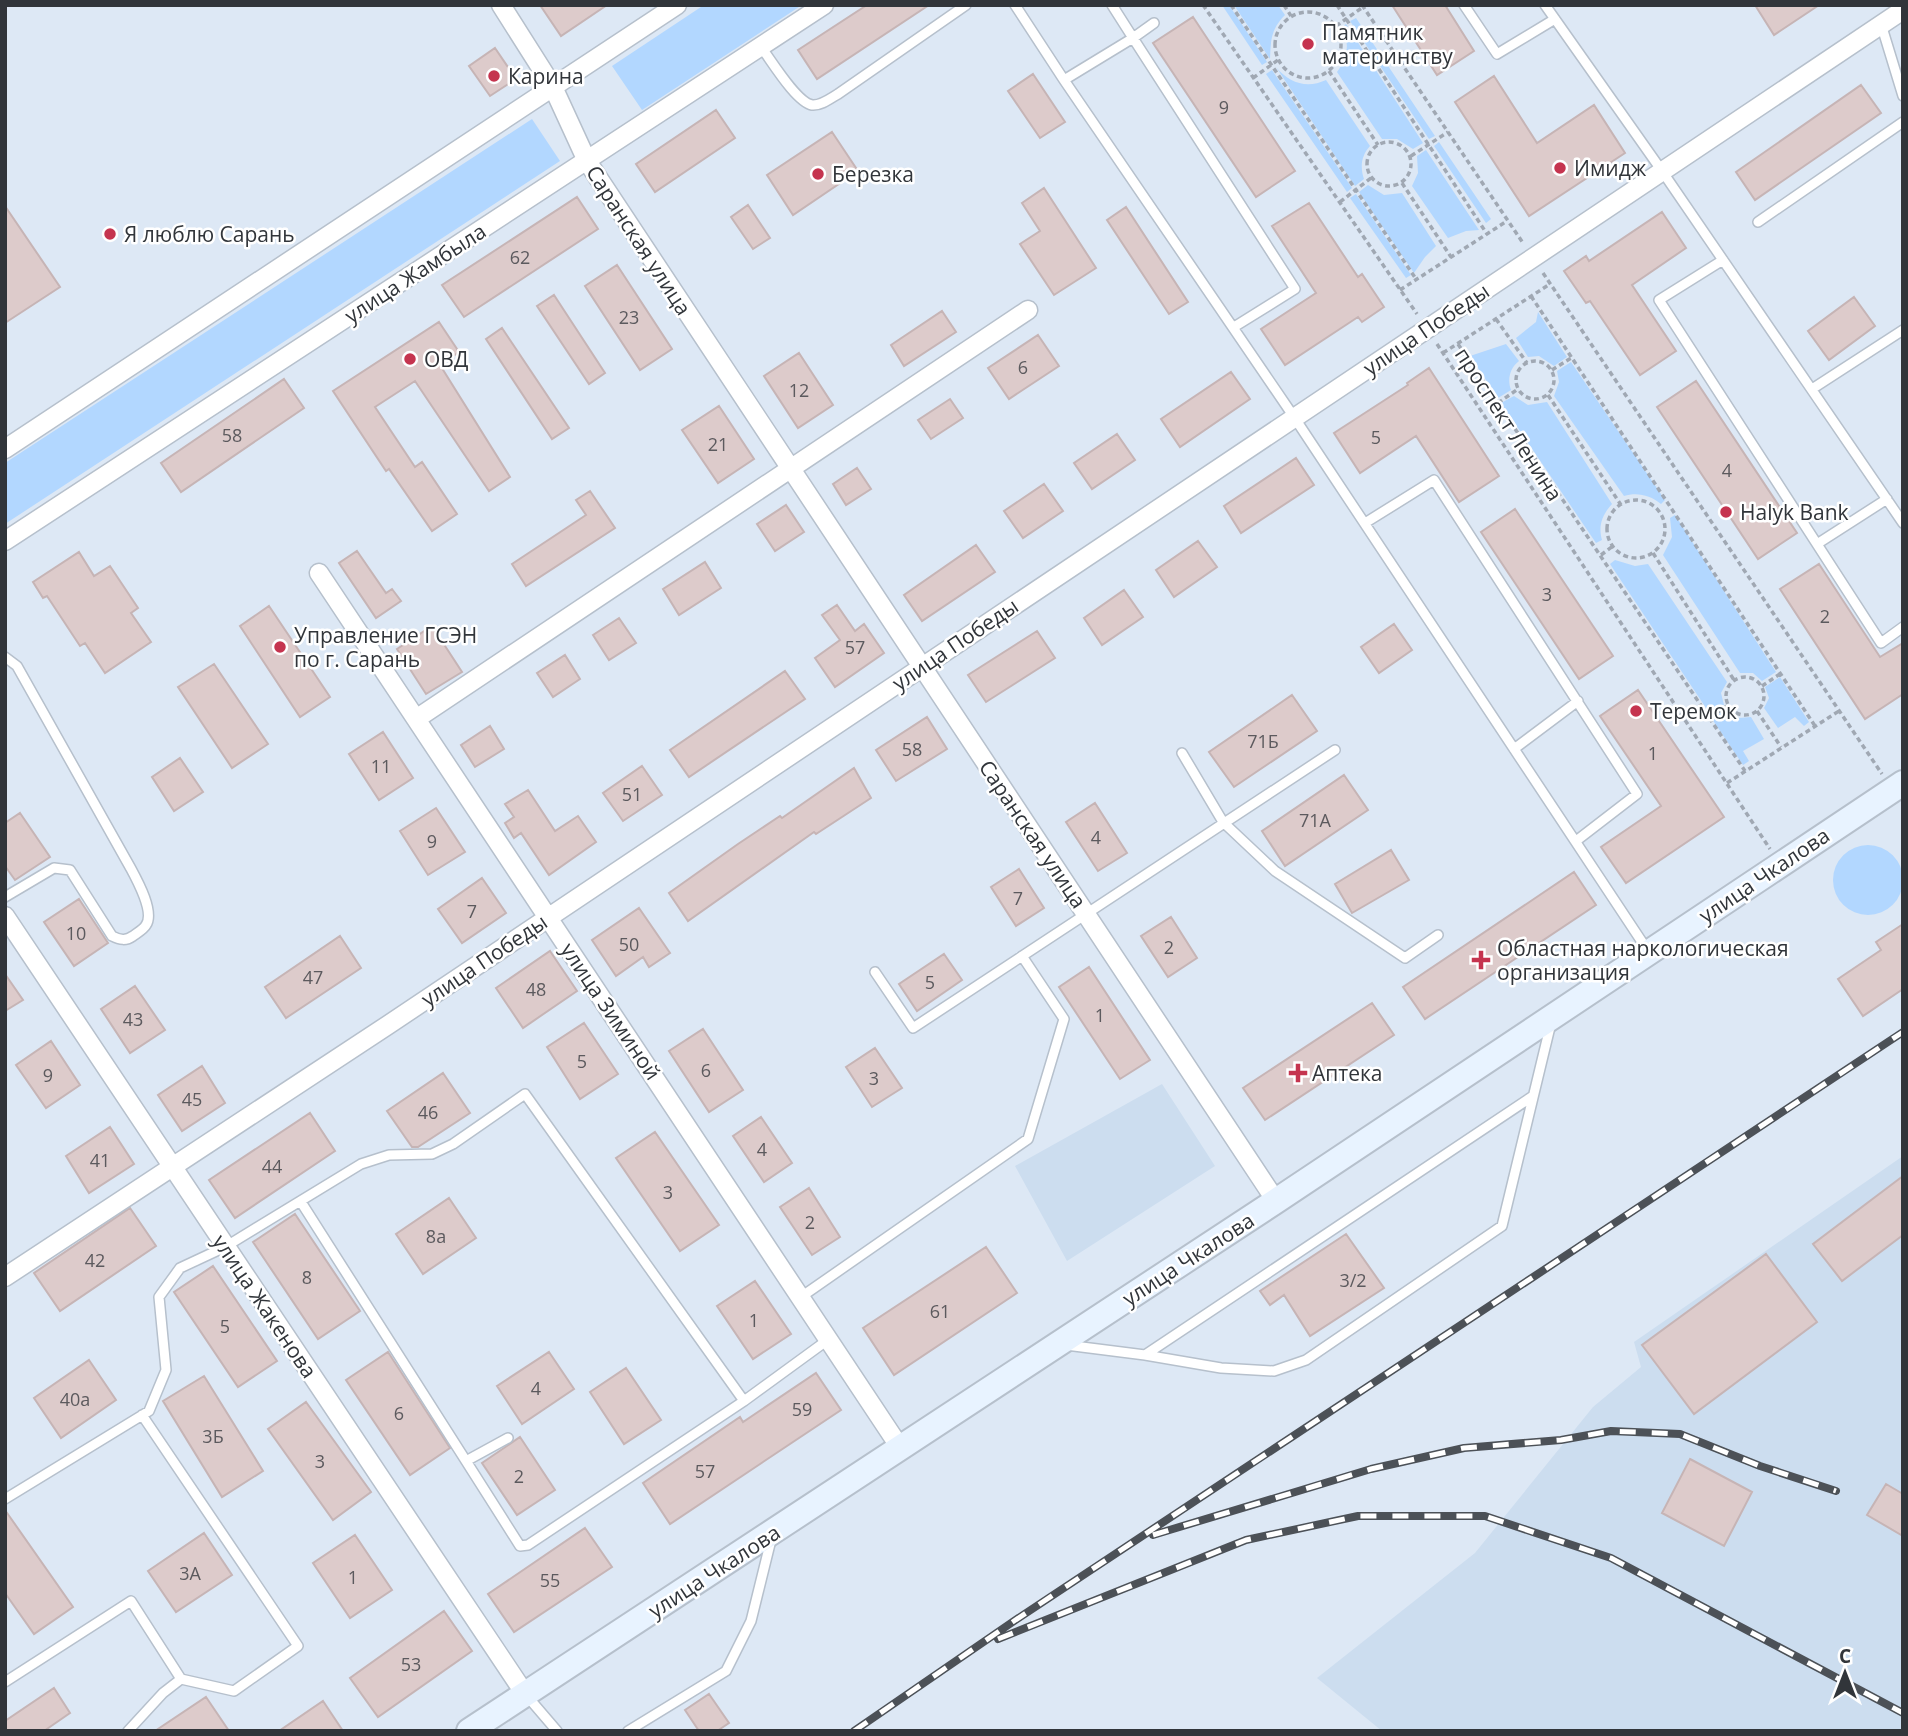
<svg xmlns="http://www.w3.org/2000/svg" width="1908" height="1736" font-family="'Open Sans',sans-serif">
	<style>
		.built { fill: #ccddef }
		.green { fill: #b2d7ff }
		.building { fill: #ddcbcb; stroke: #c6b4b5; stroke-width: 2 }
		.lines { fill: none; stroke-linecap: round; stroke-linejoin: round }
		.service-casing { stroke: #b6c0cc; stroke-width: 12 }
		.minor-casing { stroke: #b6c0cc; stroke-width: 21 }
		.secondary-casing { stroke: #b6c0cc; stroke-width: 28 }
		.path { stroke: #a0a8b3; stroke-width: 3.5; stroke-dasharray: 5 3.5; stroke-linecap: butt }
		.service { stroke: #fff; stroke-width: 9 }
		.minor { stroke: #fff; stroke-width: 18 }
		.secondary { stroke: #e8f3ff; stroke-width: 24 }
		.rail-casing { stroke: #4c5157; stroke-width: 8 }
		.rail { stroke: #fff; stroke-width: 5; stroke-dasharray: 16; stroke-linecap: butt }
		.poi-dot { fill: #c5344f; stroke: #fff; stroke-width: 2.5 }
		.labels { text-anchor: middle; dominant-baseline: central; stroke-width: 5; stroke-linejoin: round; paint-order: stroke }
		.number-label { font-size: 18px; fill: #5c5a5e }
		.poi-label { font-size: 21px; fill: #31353a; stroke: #fff; text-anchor: start }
		.street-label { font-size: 21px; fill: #31353a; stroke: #fff }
	</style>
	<rect width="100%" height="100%" fill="#dde8f5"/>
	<path class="built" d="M 1162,1084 L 1215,1166 L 1067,1261 L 1015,1166 Z
		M 1903,1156 L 1903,1731 L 1382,1731 L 1317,1678 L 1475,1553 L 1593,1407 L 1641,1367 L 1634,1342 Z"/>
	<path class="green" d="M 704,5 L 802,5 L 642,110 L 612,66 Z
		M 1222,5 L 1229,5 L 1267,62 L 1262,65 Z
		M 1234,5 L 1278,5 L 1285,15 C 1270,30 1271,42 1270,59 Z
		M 1356,18 L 1435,136 L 1429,139 L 1350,21 Z
		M 1346,24 L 1423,143 L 1413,149 L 1397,139 L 1382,139 L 1337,72 C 1348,58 1350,43 1342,27 Z
		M 1276,67 C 1289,83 1307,89 1326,80 L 1370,146 C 1361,156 1360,167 1364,179 L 1355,186 Z
		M 1272,70 L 1352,188 L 1347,192 L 1266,74 Z
		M 532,119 L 560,161 L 5,524 L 5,463 Z
		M 1439,142 L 1491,219 L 1486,223 L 1434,146 Z
		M 1426,150 L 1479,230 L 1466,231 L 1448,238 L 1412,186 L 1418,173 L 1417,156 Z
		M 1368,185 L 1384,195 L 1402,193 L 1436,246 L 1425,257 L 1414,273 L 1359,192 Z
		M 1356,194 L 1411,275 L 1406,278 L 1350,198 Z
		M 1538,312 L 1567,357 L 1554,366 L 1539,356 L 1528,357 L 1516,338 L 1536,322 Z
		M 1506,344 L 1519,361 C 1510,368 1507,379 1511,390 L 1498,398 L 1470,356 Z
		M 1571,362 L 1665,500 L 1661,504 C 1650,495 1637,492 1624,496 L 1554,396 L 1559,382 L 1557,371 Z
		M 1514,396 L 1528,405 L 1547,402 L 1612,504 C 1602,515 1598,526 1602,540 L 1596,543 L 1501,403 Z
		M 1675,515 L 1776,672 L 1762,681 L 1753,673 L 1740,673 L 1663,555 L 1672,537 L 1670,518 Z
		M 1615,560 L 1635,566 L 1648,564 L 1727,682 L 1721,693 L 1724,705 L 1710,714 L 1610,564 Z
		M 1780,677 L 1809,722 L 1804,726 L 1795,717 L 1778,728 L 1764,708 L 1769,698 L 1765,687 Z
		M 1727,709 L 1739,718 L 1751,717 L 1764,739 L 1743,751 L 1749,761 L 1743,765 L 1712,719 Z
		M1833 880a35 35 0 1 1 70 0a35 35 0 1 1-70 0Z"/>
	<path class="building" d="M 540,5 L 607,5 L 561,36 Z
		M 867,5 L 929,5 L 817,79 L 798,50 Z
		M 1392,5 L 1445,5 L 1474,51 L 1437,75 Z
		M 1755,5 L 1819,5 L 1774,35 Z
		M 1193,17 L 1295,171 L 1256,197 L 1153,43 Z
		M 495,48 L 516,79 L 490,96 L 469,66 Z
		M 1033,74 L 1065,122 L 1040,138 L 1008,91 Z
		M 1494,76 L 1537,143 L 1594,105 L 1625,153 L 1529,216 L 1455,102 Z
		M 1861,85 L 1881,113 L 1755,200 L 1736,172 Z
		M 716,110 L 735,138 L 655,192 L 636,164 Z
		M 832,132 L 858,171 L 793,215 L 767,175 Z
		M 1044,188 L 1096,268 L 1054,295 L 1020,244 L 1040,231 L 1022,203 Z
		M 577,197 L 598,229 L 464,317 L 442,285 Z
		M 1309,203 L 1358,277 L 1362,274 L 1384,307 L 1362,322 L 1358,317 L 1285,365 L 1261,329 L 1316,293 L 1272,226 Z
		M 748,205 L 770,238 L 753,249 L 731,217 Z
		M 5,206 L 60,287 L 5,323 Z
		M 1126,207 L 1188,302 L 1169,314 L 1107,220 Z
		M 1662,212 L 1686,248 L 1632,285 L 1676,351 L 1640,375 L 1590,301 L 1586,303 L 1564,271 L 1586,256 L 1589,261 Z
		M 617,265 L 672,349 L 640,370 L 585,286 Z
		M 554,295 L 605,373 L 589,384 L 537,306 Z
		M 1854,297 L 1875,326 L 1829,360 L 1808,331 Z
		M 942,311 L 956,332 L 904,366 L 891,345 Z
		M 439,322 L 459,352 L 440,365 L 510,477 L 489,491 L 415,381 L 375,407 L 415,467 L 422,462 L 457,514 L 432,531 L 389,469 L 386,471 L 333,391 Z
		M 502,328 L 569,428 L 552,439 L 486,339 Z
		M 1038,335 L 1059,366 L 1009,399 L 988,368 Z
		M 799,353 L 833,405 L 798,428 L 764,376 Z
		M 1429,368 L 1499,476 L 1459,502 L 1416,436 L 1360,473 L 1334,433 L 1408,385 L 1407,383 Z
		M 1231,372 L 1250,399 L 1180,447 L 1161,419 Z
		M 284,379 L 304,408 L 181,492 L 161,463 Z
		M 1696,381 L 1797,533 L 1758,559 L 1657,407 Z
		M 950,399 L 963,418 L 931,439 L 918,420 Z
		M 719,406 L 754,459 L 718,483 L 682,430 Z
		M 1117,434 L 1135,460 L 1092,489 L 1074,463 Z
		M 1296,458 L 1314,485 L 1241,533 L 1224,506 Z
		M 857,468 L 871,489 L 846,505 L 833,484 Z
		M 1044,484 L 1063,511 L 1023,538 L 1004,511 Z
		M 590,491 L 615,528 L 526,586 L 512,564 L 586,515 L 576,500 Z
		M 786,505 L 804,532 L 775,551 L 757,524 Z
		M 1515,509 L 1613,656 L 1579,679 L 1481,532 Z
		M 1198,541 L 1217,567 L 1174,597 L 1156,570 Z
		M 976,545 L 995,572 L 922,621 L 904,595 Z
		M 357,551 L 386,593 L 392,589 L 401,601 L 376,618 L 339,563 Z
		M 79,552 L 94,576 L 110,566 L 138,608 L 131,613 L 151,642 L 105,673 L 85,643 L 80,646 L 47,596 L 43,598 L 33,582 Z
		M 705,562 L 721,588 L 679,615 L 663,589 Z
		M 1819,564 L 1880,657 L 1903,643 L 1903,694 L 1865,719 L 1780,589 Z
		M 1124,590 L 1143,617 L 1102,645 L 1084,618 Z
		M 837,605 L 855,631 L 864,624 L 884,653 L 835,687 L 815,658 L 840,640 L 822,615 Z
		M 269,606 L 330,697 L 300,717 L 240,626 Z
		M 619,618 L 636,643 L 609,660 L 593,635 Z
		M 1394,624 L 1412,650 L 1379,673 L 1361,647 Z
		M 432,626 L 462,672 L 426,694 L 397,649 Z
		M 1037,631 L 1055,658 L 986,702 L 968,675 Z
		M 565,655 L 580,679 L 553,697 L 537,673 Z
		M 214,664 L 268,744 L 232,768 L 178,687 Z
		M 785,671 L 805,699 L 689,777 L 670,750 Z
		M 1638,690 L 1724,817 L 1626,883 L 1601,847 L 1661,806 L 1600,716 Z
		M 1292,695 L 1317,731 L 1234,787 L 1209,752 Z
		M 927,717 L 947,749 L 896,781 L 876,750 Z
		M 490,726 L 504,749 L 475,767 L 461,745 Z
		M 383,732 L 413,778 L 379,800 L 349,754 Z
		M 180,758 L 203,792 L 174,811 L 152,777 Z
		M 642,766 L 662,795 L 623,821 L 603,793 Z
		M 854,768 L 871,798 L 816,834 L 814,832 L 688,921 L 669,893 L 738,844 L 780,816 L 782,818 Z
		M 1344,775 L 1368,810 L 1285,866 L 1262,831 Z
		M 528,790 L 555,831 L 578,816 L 596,842 L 549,875 L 521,833 L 514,838 L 505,823 L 514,817 L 505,804 Z
		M 1095,803 L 1127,853 L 1098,871 L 1066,822 Z
		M 436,808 L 465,852 L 428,875 L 400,831 Z
		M 20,813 L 50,857 L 15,880 L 5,866 L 5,823 Z
		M 1391,850 L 1409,880 L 1352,913 L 1335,884 Z
		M 1019,869 L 1044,908 L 1016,926 L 991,887 Z
		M 1574,872 L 1596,905 L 1425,1019 L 1403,987 Z
		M 482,878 L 506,913 L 462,943 L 438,909 Z
		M 79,899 L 108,943 L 74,966 L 44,922 Z
		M 639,908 L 670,953 L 649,967 L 643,957 L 616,976 L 592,940 Z
		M 1171,917 L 1197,958 L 1168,977 L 1141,936 Z
		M 1903,924 L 1903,989 L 1863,1016 L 1838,979 L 1881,950 L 1876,942 Z
		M 340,936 L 361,968 L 286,1018 L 265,987 Z
		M 550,951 L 577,991 L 523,1028 L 496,988 Z
		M 944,954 L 962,980 L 917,1011 L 899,984 Z
		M 1089,967 L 1150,1060 L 1120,1079 L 1059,987 Z
		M 5,974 L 23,1000 L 5,1011 Z
		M 135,986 L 165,1030 L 130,1053 L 101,1009 Z
		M 1372,1003 L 1394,1035 L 1265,1120 L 1243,1088 Z
		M 584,1023 L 618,1074 L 580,1099 L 547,1047 Z
		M 703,1029 L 743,1090 L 709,1112 L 669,1051 Z
		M 51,1041 L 80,1085 L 46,1108 L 16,1065 Z
		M 875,1048 L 902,1088 L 872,1107 L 846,1067 Z
		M 202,1066 L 225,1103 L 182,1131 L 158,1095 Z
		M 443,1073 L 470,1113 L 418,1147 L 412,1147 L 387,1111 Z
		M 310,1113 L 335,1151 L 235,1218 L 209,1180 Z
		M 761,1117 L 792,1163 L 764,1182 L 733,1136 Z
		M 110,1127 L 134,1164 L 89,1193 L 66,1156 Z
		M 655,1132 L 719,1225 L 680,1251 L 616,1158 Z
		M 1903,1176 L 1903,1235 L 1842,1281 L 1813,1244 Z
		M 809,1188 L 840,1237 L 812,1255 L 780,1207 Z
		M 449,1198 L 476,1238 L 423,1274 L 396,1234 Z
		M 130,1208 L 156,1246 L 60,1311 L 34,1273 Z
		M 295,1214 L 360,1311 L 318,1339 L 253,1242 Z
		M 1346,1234 L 1384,1288 L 1310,1336 L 1284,1295 L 1270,1305 L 1260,1291 Z
		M 986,1247 L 1017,1293 L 894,1375 L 863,1328 Z
		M 1766,1254 L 1817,1322 L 1694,1414 L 1642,1345 Z
		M 213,1266 L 277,1361 L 238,1387 L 174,1292 Z
		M 755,1281 L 791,1334 L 753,1359 L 717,1306 Z
		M 388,1352 L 450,1448 L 410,1475 L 346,1380 Z
		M 549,1352 L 574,1389 L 522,1424 L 497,1386 Z
		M 89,1360 L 116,1400 L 61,1438 L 34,1398 Z
		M 626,1368 L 661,1420 L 624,1444 L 590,1392 Z
		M 816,1373 L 841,1410 L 670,1524 L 643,1483 L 740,1417 L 743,1422 Z
		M 204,1376 L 263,1471 L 222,1497 L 163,1401 Z
		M 306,1402 L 371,1492 L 333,1520 L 268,1429 Z
		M 520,1437 L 555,1490 L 517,1515 L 482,1463 Z
		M 1690,1459 L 1752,1492 L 1724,1546 L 1662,1513 Z
		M 1886,1484 L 1903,1494 L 1903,1536 L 1867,1515 Z
		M 5,1510 L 73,1607 L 34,1634 L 5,1593 Z
		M 585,1528 L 612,1567 L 514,1632 L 488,1594 Z
		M 204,1533 L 232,1575 L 176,1612 L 148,1571 Z
		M 355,1535 L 392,1590 L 350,1618 L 313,1563 Z
		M 444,1611 L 472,1651 L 378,1717 L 350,1678 Z
		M 54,1688 L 70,1713 L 44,1731 L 5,1731 L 5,1721 Z
		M 709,1694 L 729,1723 L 717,1731 L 699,1731 L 685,1710 Z
		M 206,1697 L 229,1731 L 155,1731 Z
		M 323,1701 L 343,1731 L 279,1731 Z"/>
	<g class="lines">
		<defs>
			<path id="service" d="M 1015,5 L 1064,80 L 1294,417 L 1648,951
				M 1112,5 L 1133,38 L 1154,23
				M 1464,5 L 1497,54 L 1555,19
				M 1545,5 L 1662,171 L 1903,523
				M 1881,24 L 1903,96
				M 761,47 C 771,60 796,102 812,105 C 821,106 831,98 838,94 L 966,5
				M 1064,80 L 1133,38 L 1295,289 L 1234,327
				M 1758,222 L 1903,122
				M 1723,260 L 1659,300 L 1881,643 L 1903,627
				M 1812,389 L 1903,330
				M 1365,523 L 1434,480 L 1637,794 L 1576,841
				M 1817,544 L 1887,499
				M 5,657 L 17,666 L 130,867 C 137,880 155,912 146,925 C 144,929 137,933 133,936 C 126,941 120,940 112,936 L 70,870 L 54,868 L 5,897
				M 1514,749 L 1578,701
				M 1182,753 L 1223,822 L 1275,871 L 1405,958 L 1438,935
				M 875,972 L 913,1028 L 1335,750
				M 301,1202 L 466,1461 L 508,1438
				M 801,1297 L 1028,1139 L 1064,1019 L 1022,956
				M 1066,1345 L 1145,1355 L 1221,1368 L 1274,1371 L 1306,1360 L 1502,1226 L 1551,1023
				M 1145,1355 L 1533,1096
				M 466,1461 L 520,1546 L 528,1545 L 744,1401 L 829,1339
				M 5,1499 L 149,1411 L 166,1370 L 159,1297 L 180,1268 L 225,1247 L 361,1164 L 389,1155 L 432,1154 L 453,1144 L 525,1094 L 744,1401
				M 5,1682 L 131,1601 L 181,1679 L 234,1691 L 298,1646 L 142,1415
				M 527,1696 L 557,1731
				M 128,1731 L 163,1693 L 181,1679
				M 628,1731 L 726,1671 L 751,1621 L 771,1540"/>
			<path id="minor" d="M 501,5 L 553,87 L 587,161 L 1276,1201
				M 5,449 L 677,5
				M 5,541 L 824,5
				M 319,573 L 901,1449
				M 416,719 L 1028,310
				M 5,916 L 525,1694
				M 5,1277 L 388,1025 L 1903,10"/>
			<path id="secondary" d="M 469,1731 L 1276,1201 L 1903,783"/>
		</defs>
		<use href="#service" class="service-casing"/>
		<use href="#minor" class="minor-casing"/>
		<use href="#secondary" class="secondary-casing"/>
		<path class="path" d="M 1203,5 L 1417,314
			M 1231,5 L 1416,279
			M 1284,5 L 1291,16
			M 1337,5 L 1487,234
			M 1362,5 L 1523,243
			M1275 45a33 33 0 1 1 66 0a33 33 0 1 1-66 0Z
			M 1336,26 L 1363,7
			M 1329,71 L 1378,145
			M 1253,78 L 1278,60
			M1367 164a22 22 0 1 1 44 0a22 22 0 1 1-44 0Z
			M 1411,156 L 1448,132
			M 1402,183 L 1451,257
			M 1340,202 L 1371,178
			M 1543,273 L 1882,774
			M 1400,290 L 1507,221
			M 1531,296 L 1815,726
			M 1496,319 L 1527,363
			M 1437,344 L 1770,849
			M 1458,344 L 1745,771
			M 1443,353 L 1550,284
			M1516 380a19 19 0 1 1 38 0a19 19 0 1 1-38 0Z
			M 1552,370 L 1571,358
			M 1548,395 L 1621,505
			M 1498,403 L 1518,389
			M1607 529a29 29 0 1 1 58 0a29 29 0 1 1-58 0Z
			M 1653,553 L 1734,680
			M 1601,555 L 1613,546
			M1726 696a19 19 0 1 1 38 0a19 19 0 1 1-38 0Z
			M 1762,686 L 1780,674
			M 1757,711 L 1781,747
			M 1709,718 L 1727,706
			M 1727,783 L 1839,711"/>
		<use href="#service" class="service"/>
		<use href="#minor" class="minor"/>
		<use href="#secondary" class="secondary"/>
		<defs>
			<path id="rail" d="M 1153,1535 L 1371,1469 L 1464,1448 L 1561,1440 L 1611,1431 L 1680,1434 L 1760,1466 L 1836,1491
				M 998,1639 L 1246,1540 L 1358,1516 L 1485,1516 L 1611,1558 L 1903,1713
				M 854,1731 L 1014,1621 L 1903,1032"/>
		</defs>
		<use href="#rail" class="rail-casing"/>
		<use href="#rail" class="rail"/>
	</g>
	<g class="poi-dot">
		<circle cx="1308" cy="44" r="7"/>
		<circle cx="494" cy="76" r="7"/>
		<circle cx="1560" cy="168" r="7"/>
		<circle cx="818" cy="174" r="7"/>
		<circle cx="110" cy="234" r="7"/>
		<circle cx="410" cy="359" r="7"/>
		<circle cx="1726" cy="512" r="7"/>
		<circle cx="280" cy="647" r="7"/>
		<circle cx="1636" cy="711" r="7"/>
		<path d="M1477.5 949.5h7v7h7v7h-7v7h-7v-7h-7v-7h7z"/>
		<path d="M1294.5 1062.5h7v7h7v7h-7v7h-7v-7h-7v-7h7z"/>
	</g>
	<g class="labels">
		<g class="number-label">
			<text x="1224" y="107">9</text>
			<text x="520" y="257">62</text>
			<text x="629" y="317">23</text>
			<text x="1023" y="367">6</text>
			<text x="799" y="390">12</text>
			<text x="232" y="435">58</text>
			<text x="1376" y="437">5</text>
			<text x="718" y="444">21</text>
			<text x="1727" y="470">4</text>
			<text x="1547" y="594">3</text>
			<text x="1825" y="616">2</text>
			<text x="855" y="647">57</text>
			<text x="1263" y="741">71Б</text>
			<text x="912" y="749">58</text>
			<text x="1653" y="753">1</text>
			<text x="381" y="766">11</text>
			<text x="632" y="794">51</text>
			<text x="1315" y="820">71А</text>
			<text x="1096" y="837">4</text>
			<text x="432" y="841">9</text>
			<text x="1018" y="898">7</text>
			<text x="472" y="911">7</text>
			<text x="76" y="933">10</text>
			<text x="629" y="944">50</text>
			<text x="1169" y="947">2</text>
			<text x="313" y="977">47</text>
			<text x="930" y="982">5</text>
			<text x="536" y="989">48</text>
			<text x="1100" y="1015">1</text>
			<text x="133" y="1019">43</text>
			<text x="582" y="1061">5</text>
			<text x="706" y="1070">6</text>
			<text x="48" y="1075">9</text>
			<text x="874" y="1078">3</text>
			<text x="192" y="1099">45</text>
			<text x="428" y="1112">46</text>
			<text x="762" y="1149">4</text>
			<text x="100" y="1160">41</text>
			<text x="272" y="1166">44</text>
			<text x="668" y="1192">3</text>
			<text x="810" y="1222">2</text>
			<text x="436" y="1236">8а</text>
			<text x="95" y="1260">42</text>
			<text x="307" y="1277">8</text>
			<text x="1353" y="1280">3/2</text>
			<text x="940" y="1311">61</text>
			<text x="754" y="1320">1</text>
			<text x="225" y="1326">5</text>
			<text x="536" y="1388">4</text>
			<text x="75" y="1399">40а</text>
			<text x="802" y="1409">59</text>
			<text x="399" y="1413">6</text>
			<text x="213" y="1436">3Б</text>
			<text x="320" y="1461">3</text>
			<text x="705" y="1471">57</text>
			<text x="519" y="1476">2</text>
			<text x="190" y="1573">3А</text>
			<text x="353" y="1577">1</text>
			<text x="550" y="1580">55</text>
			<text x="411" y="1664">53</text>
		</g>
		<g class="poi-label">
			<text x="1322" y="32">Памятник<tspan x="1322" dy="24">материнству</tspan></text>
			<text x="508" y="76">Карина</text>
			<text x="1574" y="168">Имидж</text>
			<text x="832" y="174">Березка</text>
			<text x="124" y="234">Я люблю Сарань</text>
			<text x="424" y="359">ОВД</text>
			<text x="1740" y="512">Halyk Bank</text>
			<text x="294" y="635">Управление ГСЭН<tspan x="294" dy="24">по г. Сарань</tspan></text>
			<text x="1650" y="711">Теремок</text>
			<text x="1497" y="948">Областная наркологическая<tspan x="1497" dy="24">организация</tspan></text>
			<text x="1312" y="1073">Аптека</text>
		</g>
		<g class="street-label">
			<text transform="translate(639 240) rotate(57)">Саранская улица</text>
			<text transform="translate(415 273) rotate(-33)">улица Жамбыла</text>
			<text transform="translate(1426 329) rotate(-34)">улица Победы</text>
			<text transform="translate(1509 424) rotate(57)">проспект Ленина</text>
			<text transform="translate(955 644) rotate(-34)">улица Победы</text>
			<text transform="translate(1033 834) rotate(56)">Саранская улица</text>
			<text transform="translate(1764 875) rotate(-34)">улица Чкалова</text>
			<text transform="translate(484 960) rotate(-34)">улица Победы</text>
			<text transform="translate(611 1011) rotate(56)">улица Зиминой</text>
			<text transform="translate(1188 1259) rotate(-33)">улица Чкалова</text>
			<text transform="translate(265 1306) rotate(56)">улица Жакенова</text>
			<text transform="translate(714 1571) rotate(-33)">улица Чкалова</text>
		</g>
	</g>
	<rect width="1908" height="1736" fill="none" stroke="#31353a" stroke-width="14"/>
	<g transform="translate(1845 1673)" stroke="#ffffff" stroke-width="5" paint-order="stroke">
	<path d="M0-5L12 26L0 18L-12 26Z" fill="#31353a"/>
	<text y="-10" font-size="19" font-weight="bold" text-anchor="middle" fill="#31353a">С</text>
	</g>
</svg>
